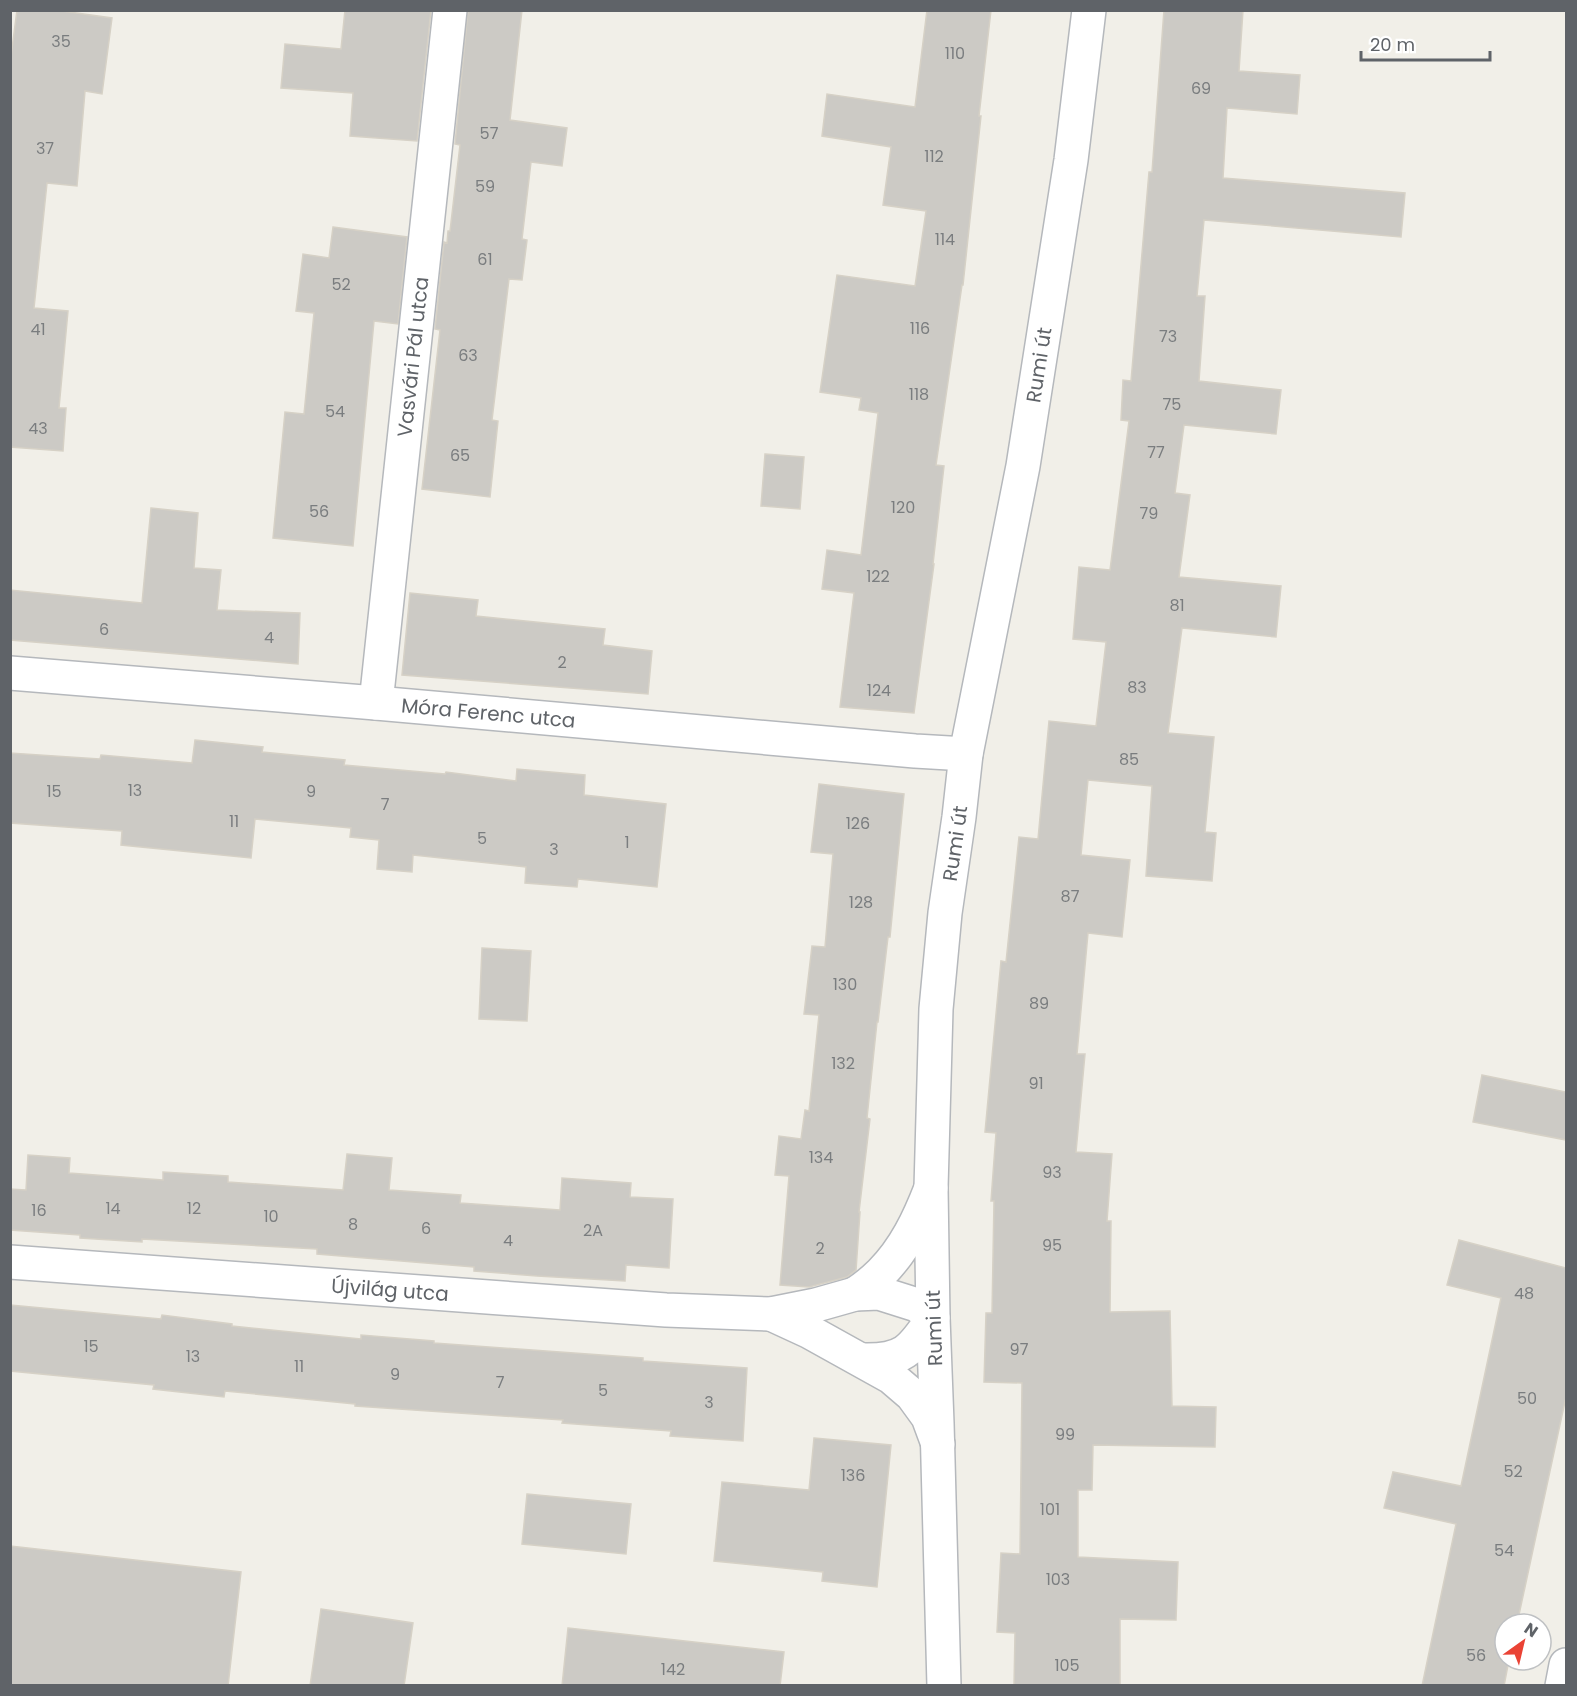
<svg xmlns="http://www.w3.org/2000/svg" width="1577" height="1696" font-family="Poppins,sans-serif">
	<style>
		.building { fill: #cccac5; stroke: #d6d1c6; stroke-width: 1.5 }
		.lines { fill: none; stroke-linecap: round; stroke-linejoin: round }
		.minor-casing { stroke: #b5b8bc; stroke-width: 36 }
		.tertiary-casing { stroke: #b5b8bc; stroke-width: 36 }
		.minor { stroke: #fff; stroke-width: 33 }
		.tertiary { stroke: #fff; stroke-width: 33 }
		.labels { text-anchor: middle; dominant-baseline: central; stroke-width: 4.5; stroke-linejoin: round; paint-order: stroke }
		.number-label { font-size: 16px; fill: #7a7d7f }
		.street-label { font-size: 20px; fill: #5f6368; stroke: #fff }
	</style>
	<rect width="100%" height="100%" fill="#f1efe8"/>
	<path class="building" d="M 17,10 L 55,10 L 112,18 L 102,94 L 85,91 L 77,186 L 47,183 L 34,308 L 68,311 L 59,408 L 66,408 L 63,451 L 10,447 L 10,64 Z
		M 345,10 L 431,10 L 417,141 L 350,136 L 353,93 L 281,88 L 285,44 L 341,49 Z
		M 468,10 L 522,10 L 510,120 L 567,128 L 562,166 L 531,162 L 522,239 L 527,240 L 522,280 L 509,279 L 492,420 L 498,421 L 490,497 L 422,489 L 440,330 L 435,329 L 444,242 L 447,243 L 448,231 L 450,231 L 460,145 L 455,144 Z
		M 927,10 L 991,10 L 979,116 L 981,116 L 963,285 L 962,285 L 936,465 L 944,466 L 933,564 L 934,564 L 914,713 L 840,707 L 854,593 L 822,589 L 827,550 L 861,555 L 878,413 L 859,410 L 861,398 L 820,392 L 837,275 L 915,286 L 926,211 L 883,205 L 891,147 L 822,136 L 827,94 L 915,107 Z
		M 1164,10 L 1243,10 L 1239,71 L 1300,75 L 1297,114 L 1227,108 L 1223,178 L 1405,193 L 1401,237 L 1204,220 L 1197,296 L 1205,296 L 1199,381 L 1281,390 L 1276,434 L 1184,425 L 1175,493 L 1190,495 L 1179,577 L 1281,586 L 1276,637 L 1182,628 L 1168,733 L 1214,737 L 1205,832 L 1216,833 L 1212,881 L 1146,876 L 1152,786 L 1088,780 L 1081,855 L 1130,860 L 1122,937 L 1088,933 L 1077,1054 L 1085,1054 L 1076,1152 L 1112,1154 L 1107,1221 L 1111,1221 L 1110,1312 L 1170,1311 L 1172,1406 L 1216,1407 L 1215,1447 L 1093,1445 L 1092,1490 L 1078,1490 L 1078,1557 L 1178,1562 L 1176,1620 L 1120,1619 L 1120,1686 L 1014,1686 L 1015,1633 L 997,1632 L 1001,1553 L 1020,1554 L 1022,1383 L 984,1382 L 986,1313 L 992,1313 L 994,1201 L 991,1201 L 996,1133 L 985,1132 L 993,1046 L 1001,961 L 1006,962 L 1019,837 L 1038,839 L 1049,721 L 1096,726 L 1106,642 L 1073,639 L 1079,567 L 1110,570 L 1129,421 L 1121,420 L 1123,380 L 1131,381 L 1149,172 L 1152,172 Z
		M 333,227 L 407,237 L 398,324 L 374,321 L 353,546 L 273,538 L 285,412 L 304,414 L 314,313 L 296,311 L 303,254 L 329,258 Z
		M 765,454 L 804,457 L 800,509 L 761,506 Z
		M 151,508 L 198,513 L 194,568 L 221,570 L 217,610 L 300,613 L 298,664 L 10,640 L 10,590 L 142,603 Z
		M 410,593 L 478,600 L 476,616 L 605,629 L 603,645 L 652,651 L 648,694 L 402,675 Z
		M 195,740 L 263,747 L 262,752 L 345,760 L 344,765 L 445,774 L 446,772 L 516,781 L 517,769 L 585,775 L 584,795 L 666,804 L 657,887 L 578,879 L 577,887 L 525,883 L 526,867 L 413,855 L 412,872 L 377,869 L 379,840 L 350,837 L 351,828 L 255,819 L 251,858 L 121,845 L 122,831 L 10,823 L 10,753 L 100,759 L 101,755 L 192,763 Z
		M 819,784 L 904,794 L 890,937 L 888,937 L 878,1022 L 877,1022 L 867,1118 L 870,1119 L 859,1212 L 860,1212 L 856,1270 L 847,1277 L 809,1287 L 780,1285 L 789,1176 L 775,1175 L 779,1136 L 801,1139 L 805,1110 L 809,1111 L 819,1015 L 804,1014 L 812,946 L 825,947 L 833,854 L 811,852 Z
		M 482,948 L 531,951 L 527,1021 L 479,1019 Z
		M 1482,1075 L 1566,1092 L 1566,1140 L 1473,1122 Z
		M 347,1154 L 392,1158 L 389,1190 L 461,1195 L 460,1203 L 560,1210 L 562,1178 L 631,1183 L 630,1197 L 673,1199 L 669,1268 L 626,1265 L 625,1281 L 537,1276 L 474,1271 L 474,1267 L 317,1254 L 317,1249 L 142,1239 L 142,1242 L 80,1238 L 80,1235 L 10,1230 L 10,1189 L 26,1190 L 28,1155 L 70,1158 L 69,1173 L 163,1180 L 163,1172 L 228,1176 L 228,1182 L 343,1190 Z
		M 1459,1240 L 1566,1268 L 1566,1397 L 1517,1624 L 1505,1624 L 1505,1660 L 1509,1660 L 1504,1686 L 1422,1686 L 1456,1524 L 1384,1508 L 1393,1472 L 1461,1486 L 1501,1298 L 1447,1285 Z
		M 10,1305 L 161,1319 L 162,1315 L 232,1324 L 232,1326 L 361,1339 L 361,1335 L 434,1341 L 434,1343 L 643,1358 L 643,1361 L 747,1368 L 743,1441 L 670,1436 L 671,1431 L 562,1423 L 563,1420 L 355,1406 L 355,1404 L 225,1391 L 224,1397 L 153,1389 L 154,1385 L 10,1371 Z
		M 814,1438 L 891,1445 L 877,1587 L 822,1581 L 823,1572 L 714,1561 L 722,1482 L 809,1490 Z
		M 527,1494 L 631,1504 L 626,1554 L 522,1544 Z
		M 10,1546 L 241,1572 L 228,1686 L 10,1686 Z
		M 321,1609 L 413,1623 L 404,1686 L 310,1686 Z
		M 568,1628 L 784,1652 L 780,1686 L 562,1686 Z"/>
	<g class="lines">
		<defs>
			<g id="minor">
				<path id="s1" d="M 10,673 L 376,703 L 915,751 L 966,754"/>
				<path id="s2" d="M 376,703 L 450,10"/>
				<path id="s3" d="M 10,1262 L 666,1310 L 771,1314 L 816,1305 L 855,1294 L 879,1293 L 917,1305 L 933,1318 C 911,1351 903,1361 863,1360"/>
				<path d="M 855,1294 C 864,1288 873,1281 881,1273 C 905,1249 919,1219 931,1188"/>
				<path d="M 771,1314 L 810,1332 L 891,1377 L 912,1395 L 928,1417 L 938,1444"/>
				<path d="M 1562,1686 L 1566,1665"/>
			</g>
			<g id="tertiary">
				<path id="s4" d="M 944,1686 L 937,1423 L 933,1318 L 931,1188 L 936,1009 L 945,913 L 959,817 L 966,754 L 1023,466 L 1071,160 L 1089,10"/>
			</g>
		</defs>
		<use href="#minor" class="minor-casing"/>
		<use href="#tertiary" class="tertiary-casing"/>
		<use href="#minor" class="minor"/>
		<use href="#tertiary" class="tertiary"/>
	</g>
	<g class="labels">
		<g class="number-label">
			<text x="61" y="41">35</text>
			<text x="955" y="53">110</text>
			<text x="1201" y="88">69</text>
			<text x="489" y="133">57</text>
			<text x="45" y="148">37</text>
			<text x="934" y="156">112</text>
			<text x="485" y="186">59</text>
			<text x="945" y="239">114</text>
			<text x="485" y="259">61</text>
			<text x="341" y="284">52</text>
			<text x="920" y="328">116</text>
			<text x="38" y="329">41</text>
			<text x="1168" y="336">73</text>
			<text x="468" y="355">63</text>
			<text x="919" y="394">118</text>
			<text x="1172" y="404">75</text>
			<text x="335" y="411">54</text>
			<text x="38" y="428">43</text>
			<text x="1156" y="452">77</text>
			<text x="460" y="455">65</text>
			<text x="903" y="507">120</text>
			<text x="319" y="511">56</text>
			<text x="1149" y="513">79</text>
			<text x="878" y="576">122</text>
			<text x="1177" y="605">81</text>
			<text x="104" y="629">6</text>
			<text x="269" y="637">4</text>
			<text x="562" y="662">2</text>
			<text x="1137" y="687">83</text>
			<text x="879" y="690">124</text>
			<text x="1129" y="759">85</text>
			<text x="135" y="790">13</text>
			<text x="54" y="791">15</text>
			<text x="311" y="791">9</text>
			<text x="385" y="804">7</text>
			<text x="234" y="821">11</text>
			<text x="858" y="823">126</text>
			<text x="482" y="838">5</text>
			<text x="627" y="842">1</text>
			<text x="554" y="849">3</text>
			<text x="1070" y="896">87</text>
			<text x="861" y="902">128</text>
			<text x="845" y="984">130</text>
			<text x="1039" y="1003">89</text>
			<text x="843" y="1063">132</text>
			<text x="1036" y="1083">91</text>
			<text x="821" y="1157">134</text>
			<text x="1052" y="1172">93</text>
			<text x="113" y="1208">14</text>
			<text x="194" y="1208">12</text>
			<text x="39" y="1210">16</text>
			<text x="271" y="1216">10</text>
			<text x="353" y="1224">8</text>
			<text x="426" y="1228">6</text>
			<text x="593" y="1230">2A</text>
			<text x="508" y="1240">4</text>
			<text x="1052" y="1245">95</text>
			<text x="820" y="1248">2</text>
			<text x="1524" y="1293">48</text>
			<text x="91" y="1346">15</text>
			<text x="1019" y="1349">97</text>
			<text x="193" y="1356">13</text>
			<text x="299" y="1366">11</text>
			<text x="395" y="1374">9</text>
			<text x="500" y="1382">7</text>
			<text x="603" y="1390">5</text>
			<text x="1527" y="1398">50</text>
			<text x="709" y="1402">3</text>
			<text x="1065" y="1434">99</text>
			<text x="1513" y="1471">52</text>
			<text x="853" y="1475">136</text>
			<text x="1050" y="1509">101</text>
			<text x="1504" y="1550">54</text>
			<text x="1058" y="1579">103</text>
			<text x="1476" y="1655">56</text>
			<text x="1067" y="1665">105</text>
			<text x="673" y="1669">142</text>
		</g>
		<g class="street-label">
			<text stroke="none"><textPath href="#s2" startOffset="348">Vasvári Pál utca</textPath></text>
			<text stroke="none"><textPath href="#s4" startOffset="1330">Rumi út</textPath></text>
			<text stroke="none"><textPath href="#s1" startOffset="480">Móra Ferenc utca</textPath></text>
			<text stroke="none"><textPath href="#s4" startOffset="844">Rumi út</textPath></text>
			<text stroke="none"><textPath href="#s3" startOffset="381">Újvilág utca</textPath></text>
			<text transform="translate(934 1328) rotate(-92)">Rumi út</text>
		</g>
	</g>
	<rect width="1577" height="1696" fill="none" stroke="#5f6368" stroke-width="24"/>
	<g transform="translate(1523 1642) rotate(34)"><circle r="28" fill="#ffffff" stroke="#bfc1c3" stroke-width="1.5"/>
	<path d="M0-4.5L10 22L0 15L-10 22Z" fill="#ea4335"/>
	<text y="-9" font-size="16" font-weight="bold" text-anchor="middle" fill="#5f6368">N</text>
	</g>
	<path d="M1361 51v9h129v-9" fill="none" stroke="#5f6368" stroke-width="3"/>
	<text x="1370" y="51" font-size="18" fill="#5f6368" stroke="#ffffff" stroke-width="4.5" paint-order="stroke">20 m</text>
</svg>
